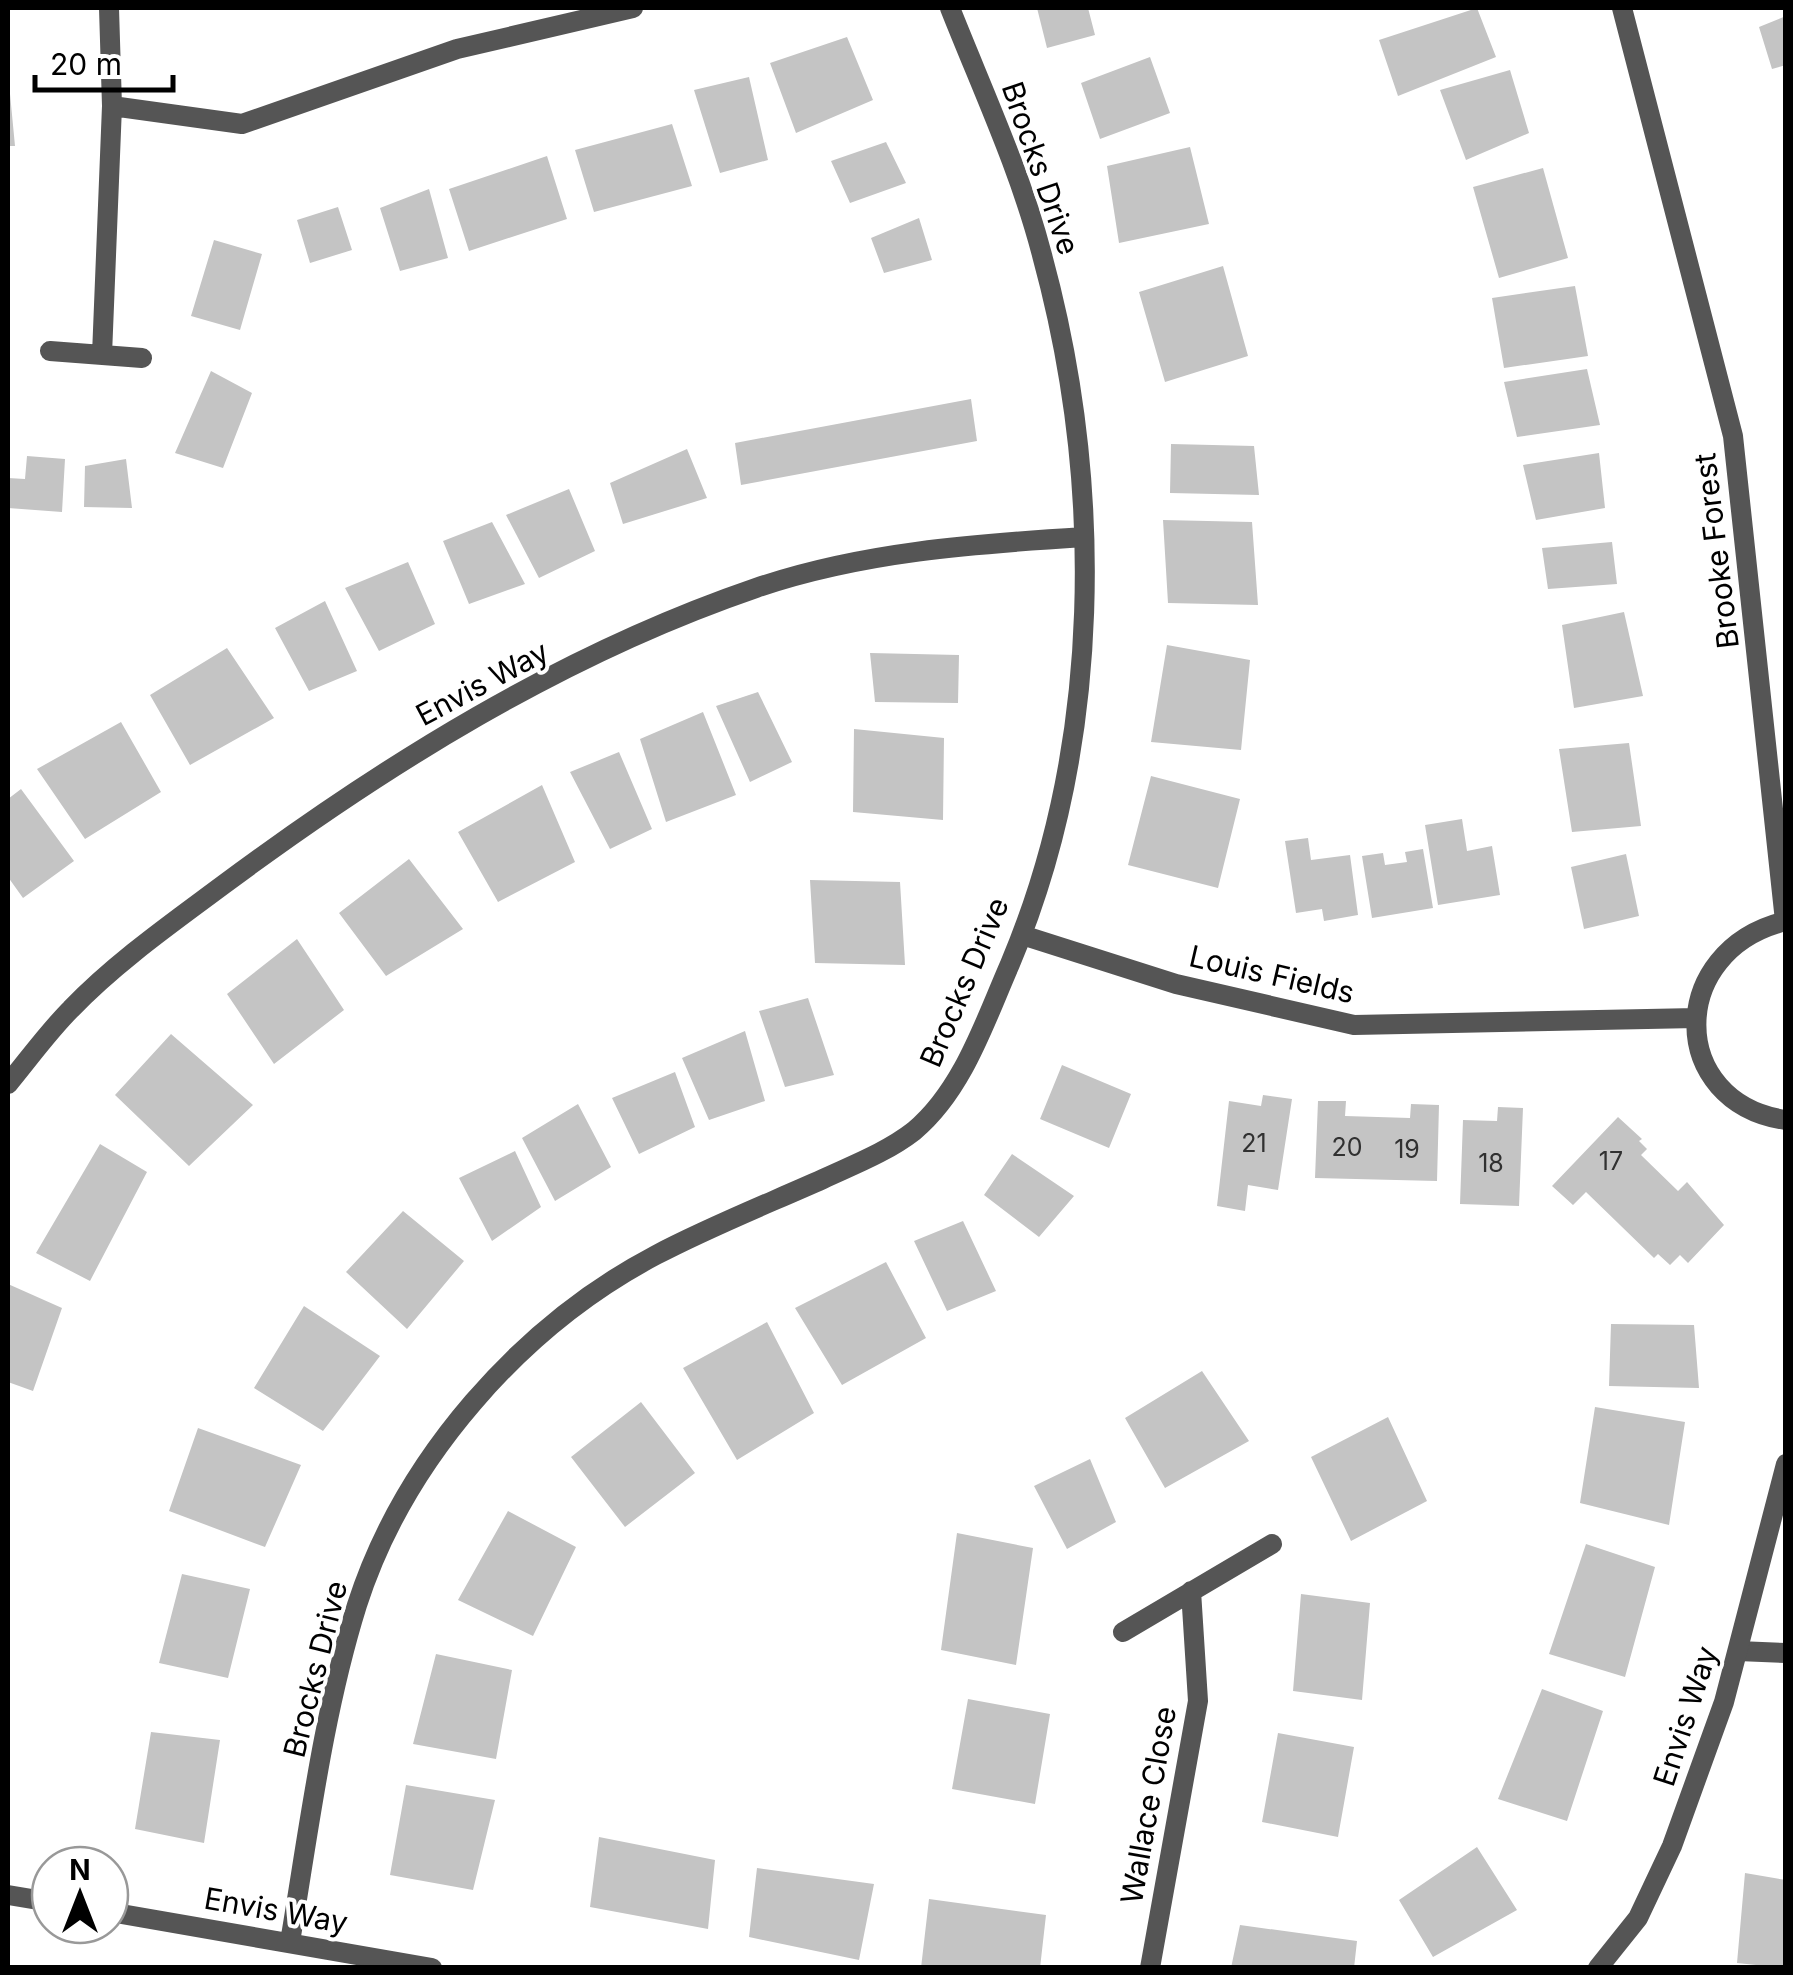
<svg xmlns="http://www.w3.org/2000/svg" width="1793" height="1975" font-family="Inter,sans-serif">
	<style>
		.building { fill: #c4c4c4 }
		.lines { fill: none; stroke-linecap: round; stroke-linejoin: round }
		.lane { stroke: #555; stroke-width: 20 }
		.street { stroke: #555; stroke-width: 20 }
		.labels { text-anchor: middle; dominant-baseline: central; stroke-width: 8; stroke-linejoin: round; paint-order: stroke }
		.number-label { font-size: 25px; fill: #313131 }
		.street-label { font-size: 30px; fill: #000; stroke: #fff }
	</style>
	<rect width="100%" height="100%" fill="#fff"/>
	<path class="building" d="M 1037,8 L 1088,8 L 1095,35 L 1047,48 Z
		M 1477,8 L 1496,57 L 1398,96 L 1379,40 Z
		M 1786,16 L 1786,65 L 1772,69 L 1759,27 Z
		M 847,37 L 873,100 L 796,133 L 770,63 Z
		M 1150,57 L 1170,113 L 1100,139 L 1081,83 Z
		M 1510,70 L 1529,133 L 1466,160 L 1440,90 Z
		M 8,73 L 15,146 L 8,146 Z
		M 749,77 L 768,160 L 720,173 L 694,90 Z
		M 672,124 L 692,186 L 594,212 L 575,150 Z
		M 886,142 L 906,183 L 850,203 L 831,161 Z
		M 1190,147 L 1209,224 L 1119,243 L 1107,166 Z
		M 547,156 L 567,219 L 469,251 L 449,189 Z
		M 1543,168 L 1568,258 L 1499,278 L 1473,187 Z
		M 429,189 L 448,258 L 400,271 L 380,208 Z
		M 338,207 L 352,250 L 310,263 L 297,220 Z
		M 919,218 L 932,260 L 884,273 L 871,238 Z
		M 214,240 L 262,254 L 240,330 L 191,316 Z
		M 1223,266 L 1248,356 L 1165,382 L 1139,292 Z
		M 1575,286 L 1588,356 L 1504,368 L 1492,298 Z
		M 1587,369 L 1600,425 L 1517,437 L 1504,382 Z
		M 211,371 L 252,393 L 223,468 L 175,453 Z
		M 971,399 L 977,441 L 741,485 L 735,443 Z
		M 1171,444 L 1254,446 L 1259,495 L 1170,493 Z
		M 687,449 L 707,498 L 623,524 L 610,483 Z
		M 1599,453 L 1605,508 L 1536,520 L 1523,465 Z
		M 27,456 L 65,459 L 62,512 L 8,508 L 8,478 L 25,479 Z
		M 126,459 L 132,508 L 84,507 L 85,466 Z
		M 569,489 L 595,551 L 539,578 L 506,515 Z
		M 1163,520 L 1252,522 L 1258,605 L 1168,603 Z
		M 492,522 L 525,584 L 469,604 L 443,541 Z
		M 1612,542 L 1617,584 L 1548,589 L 1542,548 Z
		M 408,562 L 435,624 L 379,651 L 345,588 Z
		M 325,601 L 357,671 L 309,691 L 275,628 Z
		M 1624,612 L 1643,696 L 1574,708 L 1562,625 Z
		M 1167,645 L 1250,660 L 1241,750 L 1151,742 Z
		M 227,648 L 274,718 L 190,765 L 150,695 Z
		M 870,653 L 959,655 L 958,703 L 875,702 Z
		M 758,692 L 792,762 L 750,782 L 716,706 Z
		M 703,712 L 736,795 L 666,822 L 640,739 Z
		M 121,722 L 161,792 L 85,839 L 37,769 Z
		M 854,729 L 944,738 L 943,820 L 853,812 Z
		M 1629,743 L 1641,826 L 1572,832 L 1559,749 Z
		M 619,752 L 652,829 L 610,849 L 570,772 Z
		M 1151,776 L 1240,799 L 1218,888 L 1128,865 Z
		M 542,785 L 575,862 L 498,902 L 458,832 Z
		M 21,789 L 74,861 L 23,898 L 8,877 L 8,799 Z
		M 1462,819 L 1467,851 L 1492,846 L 1500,895 L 1438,905 L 1425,825 Z
		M 1308,838 L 1311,860 L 1350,855 L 1358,915 L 1324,921 L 1322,909 L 1296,913 L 1285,841 Z
		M 1423,849 L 1433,908 L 1372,918 L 1362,856 L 1383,853 L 1385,865 L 1407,862 L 1405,852 Z
		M 1626,854 L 1639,916 L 1584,929 L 1571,867 Z
		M 409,859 L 463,929 L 386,976 L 339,913 Z
		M 810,880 L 900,882 L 905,965 L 815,963 Z
		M 297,939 L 344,1010 L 274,1064 L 227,994 Z
		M 808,998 L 834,1075 L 785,1087 L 759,1011 Z
		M 745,1031 L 765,1101 L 709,1120 L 682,1058 Z
		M 171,1034 L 253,1105 L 189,1166 L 115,1095 Z
		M 1062,1065 L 1131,1094 L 1109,1148 L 1040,1119 Z
		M 675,1072 L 695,1127 L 639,1154 L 612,1098 Z
		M 1263,1095 L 1292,1099 L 1278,1190 L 1248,1185 L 1245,1211 L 1217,1206 L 1229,1101 L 1261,1106 Z
		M 1318,1101 L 1346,1101 L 1345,1116 L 1410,1118 L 1411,1104 L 1439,1105 L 1437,1181 L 1315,1178 Z
		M 578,1104 L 611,1167 L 555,1201 L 522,1138 Z
		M 1498,1107 L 1523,1108 L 1519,1206 L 1460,1204 L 1463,1120 L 1497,1121 Z
		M 1618,1117 L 1642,1139 L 1639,1141 L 1647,1149 L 1641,1155 L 1678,1191 L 1687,1182 L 1724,1225 L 1688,1263 L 1680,1255 L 1670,1265 L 1658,1254 L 1654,1258 L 1586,1192 L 1573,1205 L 1552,1186 Z
		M 100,1144 L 147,1172 L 90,1281 L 36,1253 Z
		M 515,1151 L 541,1207 L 492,1241 L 459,1178 Z
		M 1012,1154 L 1074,1196 L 1039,1237 L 984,1195 Z
		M 403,1211 L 464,1261 L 407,1329 L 346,1272 Z
		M 963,1221 L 996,1291 L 947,1311 L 914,1241 Z
		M 886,1262 L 926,1338 L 842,1385 L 795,1308 Z
		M 8,1284 L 62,1308 L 33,1391 L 8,1382 Z
		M 304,1306 L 380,1356 L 323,1431 L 254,1388 Z
		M 767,1322 L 814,1413 L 737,1460 L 683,1368 Z
		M 1611,1324 L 1694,1325 L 1699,1388 L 1609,1386 Z
		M 1202,1371 L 1249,1441 L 1165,1488 L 1125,1418 Z
		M 641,1402 L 695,1473 L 625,1527 L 571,1457 Z
		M 1595,1407 L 1685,1422 L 1669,1525 L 1580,1503 Z
		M 1388,1417 L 1427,1501 L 1351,1541 L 1311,1457 Z
		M 198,1428 L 301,1465 L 265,1547 L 169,1511 Z
		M 1090,1459 L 1116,1522 L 1067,1549 L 1034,1486 Z
		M 508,1511 L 576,1547 L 533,1636 L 458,1600 Z
		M 957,1533 L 1033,1548 L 1016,1665 L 941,1650 Z
		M 1586,1544 L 1655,1567 L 1625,1677 L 1549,1654 Z
		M 182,1574 L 250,1589 L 228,1678 L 159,1663 Z
		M 1301,1594 L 1370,1603 L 1362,1700 L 1293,1691 Z
		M 436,1654 L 512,1670 L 496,1759 L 413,1744 Z
		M 1542,1689 L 1603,1711 L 1567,1821 L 1498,1799 Z
		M 968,1699 L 1050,1714 L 1035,1804 L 952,1789 Z
		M 151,1732 L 220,1740 L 204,1843 L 135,1829 Z
		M 1278,1733 L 1354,1747 L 1338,1837 L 1262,1822 Z
		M 406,1785 L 495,1800 L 473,1890 L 390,1875 Z
		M 599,1837 L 715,1860 L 708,1929 L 590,1907 Z
		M 1477,1847 L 1517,1910 L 1433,1957 L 1399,1900 Z
		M 757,1868 L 874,1884 L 859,1960 L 749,1937 Z
		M 1745,1873 L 1786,1880 L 1786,1968 L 1737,1963 Z
		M 929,1899 L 1046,1915 L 1040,1968 L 921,1968 Z
		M 1240,1925 L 1357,1941 L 1354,1968 L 1231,1968 Z"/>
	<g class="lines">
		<path class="lane" d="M 1738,1651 L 1786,1653"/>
		<path class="street" d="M 1622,8 L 1733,436 L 1785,921
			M 112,106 L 242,124 L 457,49 L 633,8
			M 50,351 L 142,358
			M 102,355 L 112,106 L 109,8
			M 1786,921 C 1666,950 1667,1103 1786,1120
			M 1022,935 L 1176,984 L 1354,1025 L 1696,1018
			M 8,1084 C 28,1060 48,1032 71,1009 C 115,963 172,923 223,885 C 386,764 563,654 756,588 C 861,552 974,544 1084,537
			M 1123,1632 L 1272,1544
			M 8,1895 L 50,1902
			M 110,1912 L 432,1968
			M 290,1942 C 309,1829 323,1714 357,1605 C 404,1459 521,1326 656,1255 C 709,1227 767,1204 823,1179 C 853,1165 887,1152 914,1131 C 963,1090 985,1021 1010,964 C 1103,744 1104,482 1042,255 C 1020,170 982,89 950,8
			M 1150,1968 L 1198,1701 L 1191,1591
			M 1598,1968 L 1638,1918 L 1672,1846 L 1724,1702 L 1786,1464"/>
	</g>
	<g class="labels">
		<g class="number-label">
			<text x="1254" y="1143">21</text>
			<text x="1347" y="1147">20</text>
			<text x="1407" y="1149">19</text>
			<text x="1611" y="1161">17</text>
			<text x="1491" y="1163">18</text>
		</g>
		<g class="street-label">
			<text transform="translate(1041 168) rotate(71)">Brocks Drive</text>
			<text transform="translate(1716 551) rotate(-97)">Brooke Forest</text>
			<text transform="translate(482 683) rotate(-28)">Envis Way</text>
			<text transform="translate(1272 974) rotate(13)">Louis Fields</text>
			<text transform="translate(964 982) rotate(-67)">Brocks Drive</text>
			<text transform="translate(315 1669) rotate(-76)">Brocks Drive</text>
			<text transform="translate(1685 1716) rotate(-72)">Envis Way</text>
			<text transform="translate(1148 1805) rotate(-80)">Wallace Close</text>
			<text transform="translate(276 1910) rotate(10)">Envis Way</text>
		</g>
	</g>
	<rect width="1793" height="1975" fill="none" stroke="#000000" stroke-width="20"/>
	<g transform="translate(80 1895)"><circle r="48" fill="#ffffff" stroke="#999999" stroke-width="2.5"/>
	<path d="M0-8L18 38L0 25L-18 38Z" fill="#000000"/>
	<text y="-15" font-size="28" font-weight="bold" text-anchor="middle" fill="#000000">N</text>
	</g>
	<path d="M35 75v15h138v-15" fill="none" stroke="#000000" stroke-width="5"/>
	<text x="50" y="75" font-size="30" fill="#000000" stroke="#ffffff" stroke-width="8" paint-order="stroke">20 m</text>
</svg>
